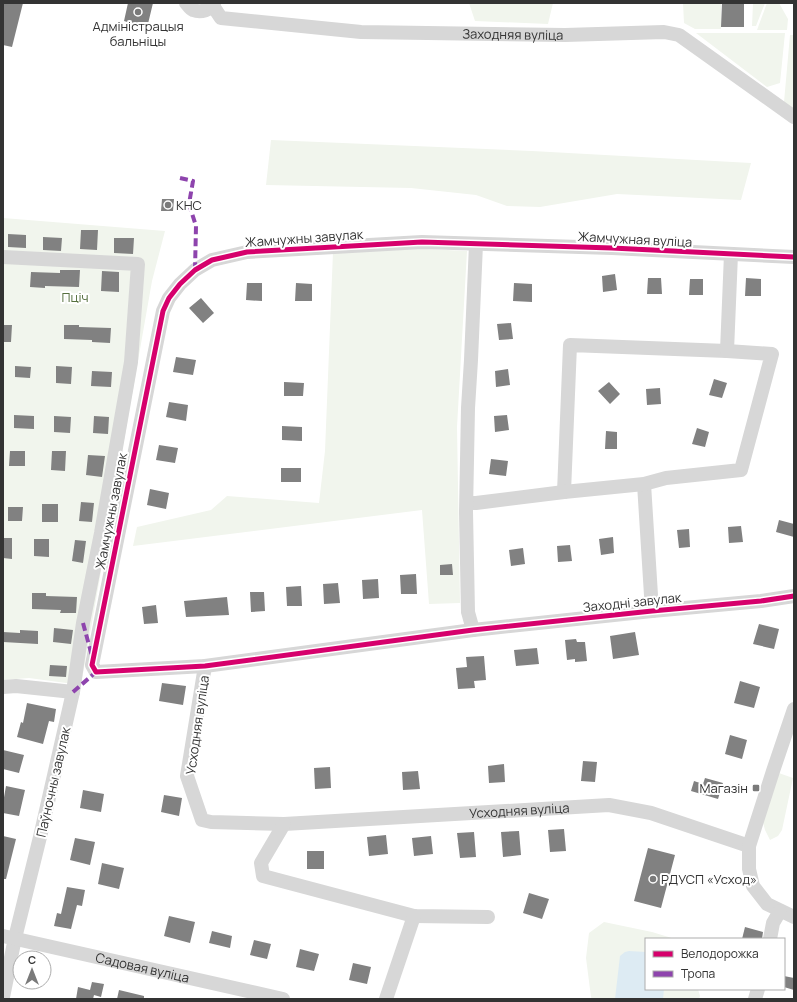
<svg xmlns="http://www.w3.org/2000/svg" width="797" height="1002" font-family="Manrope,sans-serif">
	<style>
		.green { fill: #f1f5ed }
		.water { fill: #ddebf3 }
		.building { fill: #818181 }
		.lines { fill: none; stroke-linecap: round; stroke-linejoin: round }
		.minor { stroke: #d7d7d7; stroke-width: 14 }
		.quiet { stroke: #8e44ad; stroke-width: 4; stroke-dasharray: 8 4; stroke-linecap: butt }
		.cycleway-casing { stroke: #fff; stroke-width: 8 }
		.cycleway { stroke: #d6006c; stroke-width: 5 }
		.poi-dot { fill: #7a7a7a; stroke: #fff; stroke-width: 1.5 }
		.labels { text-anchor: middle; dominant-baseline: central; stroke-width: 4; stroke-linejoin: round; paint-order: stroke }
		.poi-label { font-size: 13px; fill: #333; stroke: #fff; text-anchor: start }
		.street-label { font-size: 13px; fill: #333; stroke: #fff }
		.park-label { font-size: 13px; fill: #56703f; stroke: #fff }
	</style>
	<rect width="100%" height="100%" fill="#fff"/>
	<path class="green" d="M 469,3 L 553,3 L 548,24 L 475,21 Z
		M 683,3 L 721,3 L 721,29 L 695,29 L 684,23 Z
		M 753,3 L 765,3 L 756,26 L 752,26 Z
		M 767,3 L 779,3 L 788,19 L 787,30 L 757,30 Z
		M 696,33 L 785,33 L 780,83 L 767,87 Z
		M 790,35 L 794,35 L 794,110 L 784,102 Z
		M 271,140 L 532,151 L 751,163 L 741,200 L 617,194 L 540,207 L 507,206 L 476,195 L 411,188 L 266,185 Z
		M 3,218 L 165,231 L 152,281 L 81,685 L 29,678 L 3,680 Z
		M 406,248 L 467,251 L 457,427 L 460,603 L 429,604 L 422,510 L 133,546 L 137,527 L 211,510 L 227,496 L 319,503 L 325,451 L 333,252 Z
		M 773,771 L 793,778 L 782,830 L 778,836 L 770,840 L 765,830 L 760,811 Z
		M 604,922 L 652,932 L 675,939 L 646,939 L 646,989 L 698,989 L 700,996 L 699,999 L 592,999 L 591,997 L 586,958 L 589,933 Z"/>
	<path class="water" d="M 629,951 L 646,952 L 646,989 L 664,989 L 663,999 L 615,999 L 620,956 L 625,952 Z"/>
	<path class="building" d="M 3,3 L 23,3 L 12,47 L 3,45 Z
		M 128,3 L 153,3 L 147,28 L 124,21 Z
		M 722,3 L 744,3 L 744,27 L 721,27 Z
		M 162,199 L 174,199 L 173,211 L 161,211 Z
		M 81,230 L 98,230 L 97,250 L 80,249 Z
		M 8,234 L 26,235 L 26,248 L 8,247 Z
		M 43,237 L 62,238 L 61,251 L 43,250 Z
		M 114,238 L 134,238 L 133,254 L 114,253 Z
		M 60,270 L 80,270 L 79,287 L 45,286 L 45,288 L 30,287 L 31,272 L 60,273 Z
		M 102,271 L 119,272 L 119,292 L 101,291 Z
		M 615,274 L 617,290 L 603,292 L 602,276 Z
		M 648,278 L 661,278 L 662,294 L 647,294 Z
		M 746,278 L 761,279 L 761,296 L 745,296 Z
		M 690,279 L 703,279 L 703,295 L 689,295 Z
		M 247,283 L 262,283 L 262,301 L 246,300 Z
		M 296,283 L 312,284 L 312,301 L 295,301 Z
		M 514,283 L 532,284 L 532,302 L 513,301 Z
		M 201,298 L 214,313 L 203,323 L 189,308 Z
		M 511,323 L 513,339 L 499,340 L 497,324 Z
		M 3,325 L 12,325 L 11,342 L 3,342 Z
		M 64,325 L 79,325 L 79,327 L 111,328 L 110,343 L 92,342 L 92,340 L 64,339 Z
		M 176,357 L 196,360 L 193,375 L 173,372 Z
		M 15,366 L 31,367 L 30,378 L 15,377 Z
		M 56,366 L 72,367 L 71,384 L 56,383 Z
		M 508,369 L 510,385 L 496,387 L 495,371 Z
		M 92,371 L 112,372 L 111,387 L 91,386 Z
		M 714,379 L 727,383 L 722,398 L 709,395 Z
		M 284,382 L 304,383 L 303,396 L 284,396 Z
		M 609,382 L 620,394 L 610,404 L 598,391 Z
		M 660,388 L 661,404 L 647,405 L 646,389 Z
		M 169,402 L 188,405 L 186,421 L 166,417 Z
		M 14,415 L 34,416 L 34,429 L 14,428 Z
		M 507,415 L 509,430 L 495,432 L 494,416 Z
		M 54,416 L 71,417 L 70,433 L 54,432 Z
		M 94,416 L 109,417 L 108,434 L 93,433 Z
		M 282,426 L 302,427 L 302,441 L 282,440 Z
		M 697,428 L 709,432 L 705,447 L 692,444 Z
		M 606,431 L 617,432 L 617,449 L 605,449 Z
		M 159,445 L 178,448 L 175,463 L 156,460 Z
		M 10,451 L 25,451 L 25,466 L 9,466 Z
		M 52,451 L 66,451 L 65,471 L 51,470 Z
		M 88,455 L 105,456 L 102,477 L 86,475 Z
		M 491,459 L 508,461 L 506,476 L 489,474 Z
		M 281,468 L 301,468 L 301,482 L 281,482 Z
		M 150,489 L 169,493 L 166,509 L 147,505 Z
		M 81,502 L 94,503 L 92,522 L 79,521 Z
		M 42,504 L 58,504 L 58,522 L 42,522 Z
		M 8,507 L 23,507 L 22,521 L 8,521 Z
		M 779,520 L 794,524 L 794,537 L 776,532 Z
		M 741,526 L 743,542 L 729,543 L 728,527 Z
		M 689,529 L 690,547 L 679,548 L 677,530 Z
		M 613,537 L 614,553 L 601,555 L 599,539 Z
		M 3,538 L 12,538 L 12,559 L 3,558 Z
		M 34,539 L 49,539 L 49,557 L 34,556 Z
		M 75,540 L 86,541 L 83,563 L 72,561 Z
		M 570,545 L 572,561 L 558,562 L 557,546 Z
		M 523,548 L 525,564 L 511,566 L 509,550 Z
		M 452,564 L 453,575 L 440,575 L 440,565 Z
		M 416,574 L 417,594 L 401,594 L 400,575 Z
		M 378,579 L 379,598 L 363,599 L 362,580 Z
		M 338,583 L 340,603 L 324,604 L 323,584 Z
		M 301,586 L 302,606 L 287,606 L 286,587 Z
		M 250,592 L 264,592 L 265,611 L 251,612 Z
		M 32,593 L 46,593 L 46,596 L 77,597 L 76,613 L 60,613 L 61,610 L 32,609 Z
		M 227,597 L 229,615 L 186,617 L 184,601 Z
		M 156,605 L 158,623 L 144,624 L 142,607 Z
		M 759,624 L 779,629 L 774,649 L 753,644 Z
		M 54,628 L 73,630 L 71,644 L 53,642 Z
		M 20,630 L 38,631 L 38,644 L 3,642 L 3,632 L 20,633 Z
		M 635,632 L 639,655 L 613,659 L 610,636 Z
		M 576,639 L 577,642 L 585,642 L 587,661 L 575,662 L 575,659 L 567,660 L 565,640 Z
		M 537,648 L 539,664 L 516,666 L 514,650 Z
		M 484,656 L 486,680 L 474,681 L 475,688 L 458,689 L 456,668 L 467,667 L 466,657 Z
		M 50,665 L 67,666 L 66,677 L 49,676 Z
		M 740,681 L 760,687 L 754,708 L 734,703 Z
		M 162,683 L 186,686 L 183,705 L 159,701 Z
		M 27,703 L 56,709 L 54,722 L 49,721 L 43,744 L 17,737 L 21,722 L 23,723 Z
		M 730,735 L 747,740 L 742,759 L 725,754 Z
		M 3,750 L 24,755 L 19,773 L 3,769 Z
		M 583,761 L 597,762 L 595,782 L 581,781 Z
		M 504,764 L 505,782 L 489,783 L 488,766 Z
		M 330,767 L 331,788 L 315,789 L 314,768 Z
		M 418,771 L 420,789 L 403,790 L 402,772 Z
		M 705,778 L 723,783 L 718,799 L 691,791 L 694,781 L 703,784 Z
		M 6,786 L 25,790 L 19,816 L 3,813 L 3,803 Z
		M 83,790 L 104,794 L 101,812 L 80,808 Z
		M 164,795 L 182,798 L 179,816 L 161,812 Z
		M 564,829 L 566,851 L 550,852 L 548,830 Z
		M 519,831 L 521,855 L 503,857 L 501,832 Z
		M 474,832 L 476,857 L 460,858 L 457,833 Z
		M 386,835 L 388,854 L 369,856 L 367,837 Z
		M 3,836 L 16,839 L 6,879 L 3,879 Z
		M 431,836 L 433,854 L 414,856 L 412,838 Z
		M 75,838 L 95,842 L 90,865 L 70,860 Z
		M 648,848 L 675,855 L 661,908 L 634,901 Z
		M 307,851 L 324,851 L 324,869 L 307,869 Z
		M 102,863 L 124,868 L 119,889 L 98,884 Z
		M 67,887 L 85,890 L 82,906 L 77,905 L 71,929 L 54,926 L 57,913 L 61,914 Z
		M 529,893 L 549,899 L 542,919 L 523,913 Z
		M 169,916 L 195,922 L 190,943 L 164,936 Z
		M 745,927 L 763,932 L 762,939 L 742,939 Z
		M 212,931 L 232,936 L 230,948 L 209,943 Z
		M 254,940 L 271,944 L 267,959 L 250,955 Z
		M 300,949 L 319,954 L 314,971 L 296,967 Z
		M 353,963 L 371,967 L 367,984 L 349,980 Z
		M 784,976 L 794,978 L 794,990 L 784,987 Z
		M 92,982 L 104,984 L 101,997 L 94,995 L 93,999 L 76,999 L 78,987 L 90,990 Z
		M 119,990 L 144,996 L 144,999 L 117,999 Z"/>
	<g class="lines">
		<g class="minor">
			<path d="M 186,3 C 188,5 190,9 193,10 C 201,13 211,10 214,3"/>
			<path id="s1" d="M 213,6 L 221,18 L 361,32 L 565,35 L 664,32 L 679,35 L 794,117"/>
			<path d="M 3,257 L 138,264 L 131,362 L 101,533 L 83,623 L 73,692 L 40,837 L 15,938 L 3,997"/>
			<path d="M 794,257 L 612,248 L 422,242 L 247,252 L 212,260 L 195,270 L 180,284 L 169,298 L 163,311 L 92,665 L 96,672 L 205,666 L 473,630 L 652,611 L 761,601 L 794,596"/>
			<path d="M 644,484 L 652,611"/>
			<path d="M 564,492 L 570,345 L 727,351"/>
			<path d="M 467,503 L 476,503 L 564,492 L 644,484 L 666,478 L 741,470 L 772,354 L 727,351 L 731,254"/>
			<path d="M 473,630 L 468,612 L 466,512 L 468,408 L 471,360 L 476,244"/>
			<path id="s2" d="M 205,666 L 187,776 L 202,820 L 211,822 L 284,824 L 609,805 L 651,813 L 749,846"/>
			<path d="M 3,687 L 16,686 L 73,692"/>
			<path d="M 794,709 L 773,771 L 749,846 L 749,869 L 753,886 L 767,904 L 794,917"/>
			<path d="M 284,824 L 261,863 L 263,876 L 414,916 L 488,917"/>
			<path id="s3" d="M 3,936 L 283,999"/>
			<path d="M 770,939 L 773,923 L 780,911"/>
			<path d="M 386,999 L 414,916"/>
			<path d="M 755,999 L 758,989"/>
		</g>
		<path class="quiet" d="M 180,178 L 193,181 L 189,204 L 196,226 L 195,270
			M 83,623 L 92,656
			M 73,692 L 96,672"/>
		<defs>
			<path id="cycleway" d="M 794,257 L 612,248 L 422,242 L 247,252 L 212,260 L 195,270 L 180,284 L 169,298 L 163,311 L 92,665 L 96,672 L 205,666 L 473,630 L 652,611 L 761,601 L 794,596"/>
		</defs>
		<use href="#cycleway" class="cycleway-casing"/>
		<use href="#cycleway" class="cycleway"/>
	</g>
	<g class="poi-dot">
		<circle cx="138" cy="12" r="4"/>
		<circle cx="168" cy="205" r="4"/>
		<rect x="752" y="784" width="8" height="8" rx="2"/>
		<circle cx="653" cy="879" r="4"/>
	</g>
	<g class="labels">
		<g class="poi-label">
			<text x="138" y="26" text-anchor="middle">Адміністрацыя<tspan x="138" dy="15">бальніцы</tspan></text>
			<text x="176" y="205">КНС</text>
			<text x="748" y="788" text-anchor="end">Магазін</text>
			<text x="661" y="879">РДУСП «Усход»</text>
		</g>
		<g class="street-label">
			<text stroke="none"><textPath href="#s1" startOffset="307">Заходняя вуліца</textPath></text>
			<text transform="translate(304 238) rotate(-4)">Жамчужны завулак</text>
			<text transform="translate(635 239) rotate(3)">Жамчужная вуліца</text>
			<text transform="translate(111 511) rotate(-79)">Жамчужны завулак</text>
			<text transform="translate(632 602) rotate(-6)">Заходні завулак</text>
			<text transform="translate(197 725) rotate(-82)">Усходняя вуліца</text>
			<text transform="translate(53 782) rotate(-77)">Паўночны завулак</text>
			<text stroke="none"><textPath href="#s2" startOffset="476">Усходняя вуліца</textPath></text>
			<text stroke="none"><textPath href="#s3" startOffset="143">Садовая вуліца</textPath></text>
		</g>
		<g class="park-label">
			<text x="75" y="297">Пціч</text>
		</g>
	</g>
	<rect width="797" height="1002" fill="none" stroke="#333333" stroke-width="8"/>
	<rect x="645" y="938" width="140" height="52" fill="#ffffff" stroke="#adadad"/>
	<rect x="653" y="951" width="20" height="6" fill="#d6006c" stroke="#adadad"/>
	<text x="681" y="958" font-size="12" fill="#333333">Велодорожка</text>
	<rect x="653" y="971" width="20" height="6" fill="#8e44ad" stroke="#adadad"/>
	<text x="681" y="978" font-size="12" fill="#333333">Тропа</text>
	<g transform="translate(32 970)"><circle r="19" fill="#ffffff" stroke="#adadad"/>
	<path d="M0-3L7 15L0 10L-7 15Z" fill="#7a7a7a"/>
	<text y="-6" font-size="11" font-weight="bold" text-anchor="middle" fill="#333333">С</text>
	</g>
</svg>
